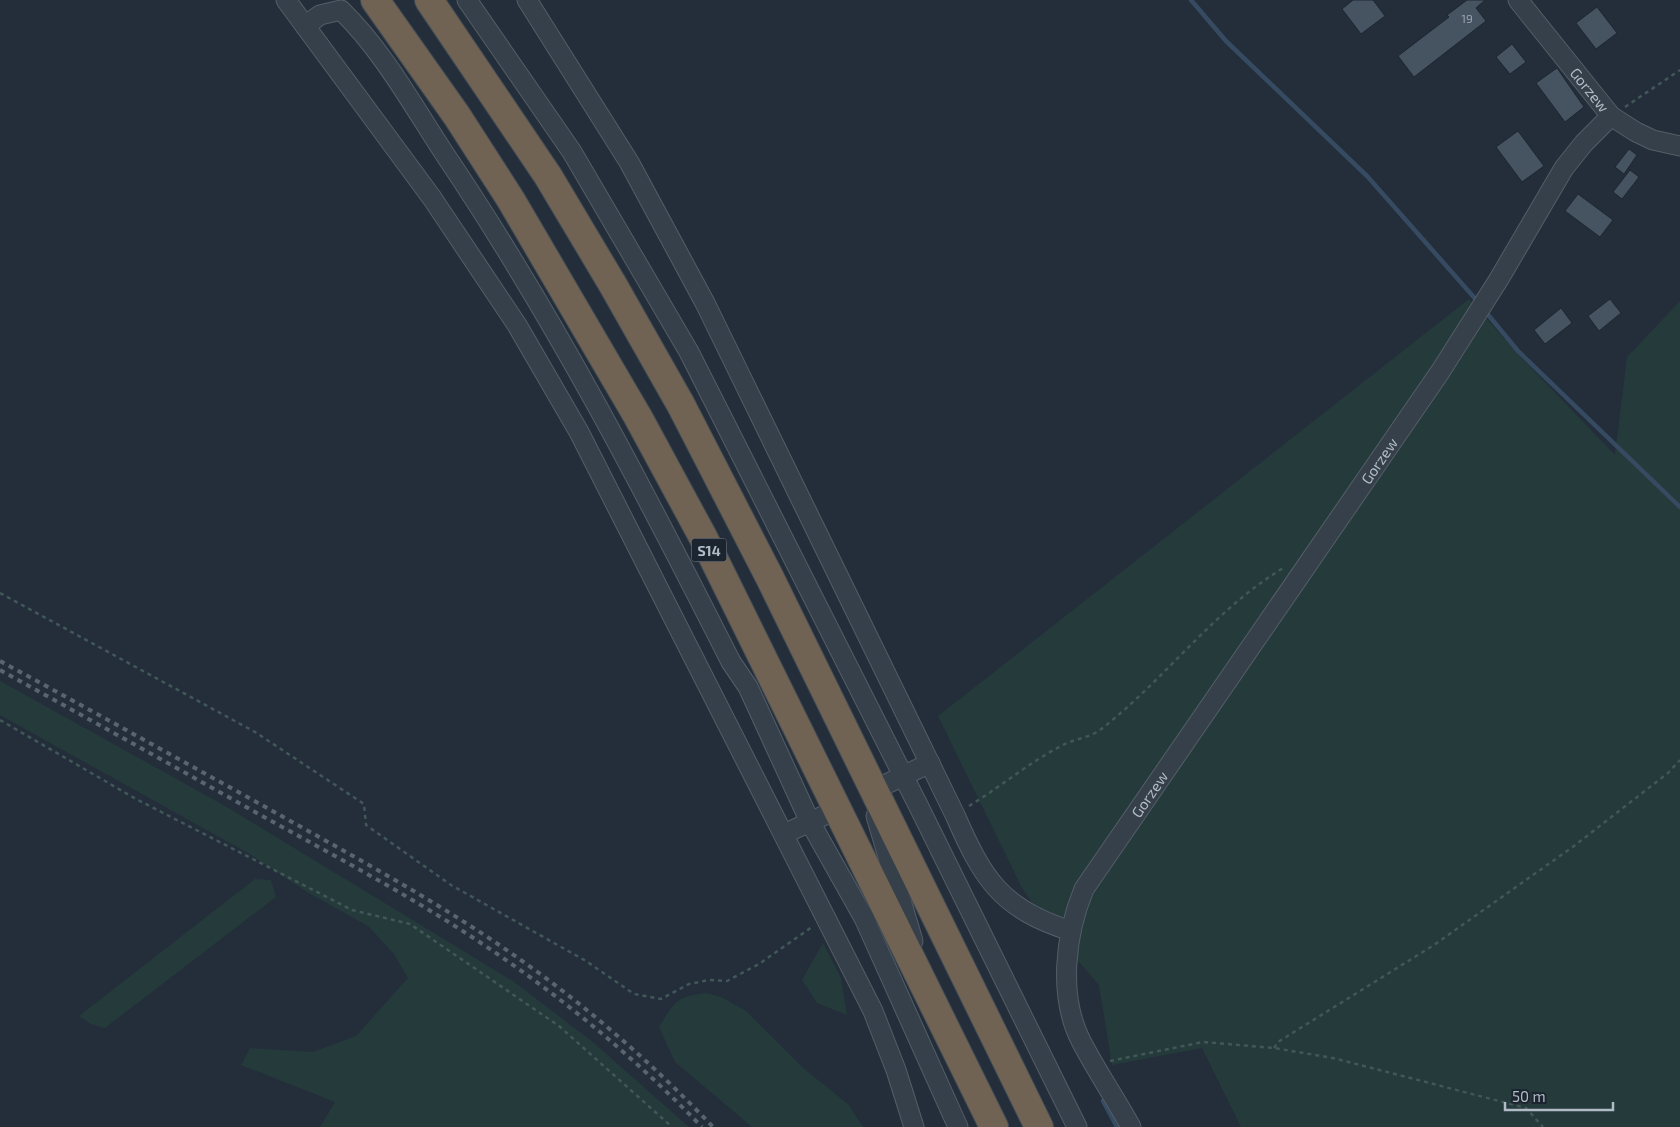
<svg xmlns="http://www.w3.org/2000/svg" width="1680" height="1127" font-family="'Exo 2',sans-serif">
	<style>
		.green { fill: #253a3b }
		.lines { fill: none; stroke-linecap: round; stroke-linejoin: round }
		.stream { stroke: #364b61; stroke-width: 4.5 }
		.building { fill: #465461; stroke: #1d2731 }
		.minor-casing { stroke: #545e68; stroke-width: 21 }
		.highway-casing { stroke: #414b55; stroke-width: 30 }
		.path { stroke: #425758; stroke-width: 2.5; stroke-dasharray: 4 4; stroke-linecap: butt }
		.minor { stroke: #36404a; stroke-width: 19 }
		.highway { stroke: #706353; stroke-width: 28 }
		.rail { stroke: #586471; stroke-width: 4; stroke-dasharray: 5 5; stroke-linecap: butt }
		.labels { text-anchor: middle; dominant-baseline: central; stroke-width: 5; stroke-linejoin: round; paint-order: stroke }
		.number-label { font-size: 12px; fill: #96a1ad }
		.shield { fill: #1c252f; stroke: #848e99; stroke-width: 1 }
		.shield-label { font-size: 14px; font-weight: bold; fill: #b1bbc6 }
		.street-label { font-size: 15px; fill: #b1bbc6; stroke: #1c252f }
	</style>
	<rect width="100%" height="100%" fill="#232e3a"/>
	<path class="green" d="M 1469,299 L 1516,352 L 1615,455 L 1627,357 L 1680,301 L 1680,1127 L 1241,1127 L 1202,1048 L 1112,1065 L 1099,985 L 1047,925 L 1022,888 L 938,716 Z
		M 0,681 L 225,806 L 513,981 L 594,1043 L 689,1127 L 320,1127 L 335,1102 L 241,1065 L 250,1048 L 313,1052 L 356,1036 L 408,978 L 394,954 L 368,926 L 307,892 L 248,853 L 0,715 Z
		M 255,879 L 271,880 L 276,897 L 105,1028 L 91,1024 L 79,1016 Z
		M 823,943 L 841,978 L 847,1015 L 817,1003 L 802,980 Z
		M 706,993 L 721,997 L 746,1011 L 803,1068 L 849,1105 L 863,1127 L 752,1127 L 675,1062 L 659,1027 C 675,1001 676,997 706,993 Z"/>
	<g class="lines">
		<path class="stream" d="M 1191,0 L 1226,41 L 1367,176 L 1479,303
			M 1485,311 L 1518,351 L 1680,507
			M 1103,1101 L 1117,1127"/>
	</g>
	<path class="building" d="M 1353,0 L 1373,0 L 1385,16 L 1361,34 L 1342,9 Z
		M 1467,0 L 1485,0 L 1476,8 L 1486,21 L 1414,77 L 1398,56 L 1449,17 L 1447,15 Z
		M 1597,7 L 1617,33 L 1596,49 L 1576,23 Z
		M 1512,44 L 1526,62 L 1510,74 L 1496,57 Z
		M 1557,68 L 1584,107 L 1565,122 L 1536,83 Z
		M 1518,131 L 1544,166 L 1522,182 L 1496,147 Z
		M 1629,149 L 1637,155 L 1624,174 L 1615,167 Z
		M 1630,170 L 1639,177 L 1622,199 L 1613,192 Z
		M 1578,194 L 1613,220 L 1600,237 L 1565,211 Z
		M 1610,299 L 1621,313 L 1599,331 L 1588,316 Z
		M 1561,308 L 1572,323 L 1545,344 L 1534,330 Z"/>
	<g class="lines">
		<defs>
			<g id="minor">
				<path d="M 286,0 L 432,198 L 517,325 L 579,432 L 873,1011 L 896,1070 L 914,1127"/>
				<path d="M 467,0 L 572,152 L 689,352 L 919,807 L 1077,1127"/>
				<path d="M 527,0 L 629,162 L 705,303 L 955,815 C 983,879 1001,909 1071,931"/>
				<path id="s1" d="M 1518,0 L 1611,116 L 1636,132 L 1653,140 L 1680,146"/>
				<path d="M 305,26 L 320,15 L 341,10 C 384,52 413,106 446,156 C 555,318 643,488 731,662 L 748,687 L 810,822 L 864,918 L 958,1127"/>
				<path d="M 874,790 L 930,763"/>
				<path d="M 876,816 L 913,941"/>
				<path d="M 784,834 L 838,809"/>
				<path id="s2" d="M 1131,1127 C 1115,1098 1096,1070 1081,1041 C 1058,996 1065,935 1084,889 L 1440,372 L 1499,279 L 1564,168 L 1584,143 L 1611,116"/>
			</g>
			<path id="highway" d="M 375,0 L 457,116 L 511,200 L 638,417 L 703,537 L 994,1127
				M 429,0 L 548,176 L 613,285 L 681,405 L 770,578 L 1039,1127"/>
		</defs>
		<use href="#minor" class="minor-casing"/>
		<use href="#highway" class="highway-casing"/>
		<path class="path" d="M 1625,107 L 1680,70
			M 0,593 L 255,732 L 364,804 L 366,825 L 451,885 L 586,961 L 634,994 L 661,999 L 689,984 L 709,980 L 727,981 L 759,964 L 812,927
			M 0,720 L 136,799 L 352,910 L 410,924 L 559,1026 L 672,1127
			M 969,806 C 1000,787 1030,762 1061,746 C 1073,739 1089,738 1100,730 C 1165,680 1214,609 1285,567
			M 1274,1048 L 1278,1042 L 1434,945 L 1574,846 L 1668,773 L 1680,760
			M 1110,1061 L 1203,1042 L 1274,1048 L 1333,1058 L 1526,1108 L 1543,1127"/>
		<use href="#minor" class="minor"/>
		<use href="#highway" class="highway"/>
		<path class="rail" d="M 0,661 C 87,708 173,756 260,804 C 347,853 436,900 518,958 C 589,1008 654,1065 713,1127
			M 0,670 C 85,717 170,764 255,812 C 331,854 409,895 481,943 C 561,996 635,1058 702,1127"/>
	</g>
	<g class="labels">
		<g class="number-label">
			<text x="1467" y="18">19</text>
		</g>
		<rect class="shield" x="691.5" y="538.5" width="35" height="23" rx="4"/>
		<g class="shield-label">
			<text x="709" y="550">S14</text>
		</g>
		<g class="street-label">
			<text stroke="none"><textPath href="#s1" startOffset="115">Gorzew</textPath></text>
			<text stroke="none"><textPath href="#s2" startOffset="776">Gorzew</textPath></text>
			<text stroke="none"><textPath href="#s2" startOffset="371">Gorzew</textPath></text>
		</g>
	</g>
	<path d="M1505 1102v8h108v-8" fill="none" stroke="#b1bbc6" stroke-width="2.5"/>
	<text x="1512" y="1102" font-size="15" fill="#b1bbc6" stroke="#1c252f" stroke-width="4" paint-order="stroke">50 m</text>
</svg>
